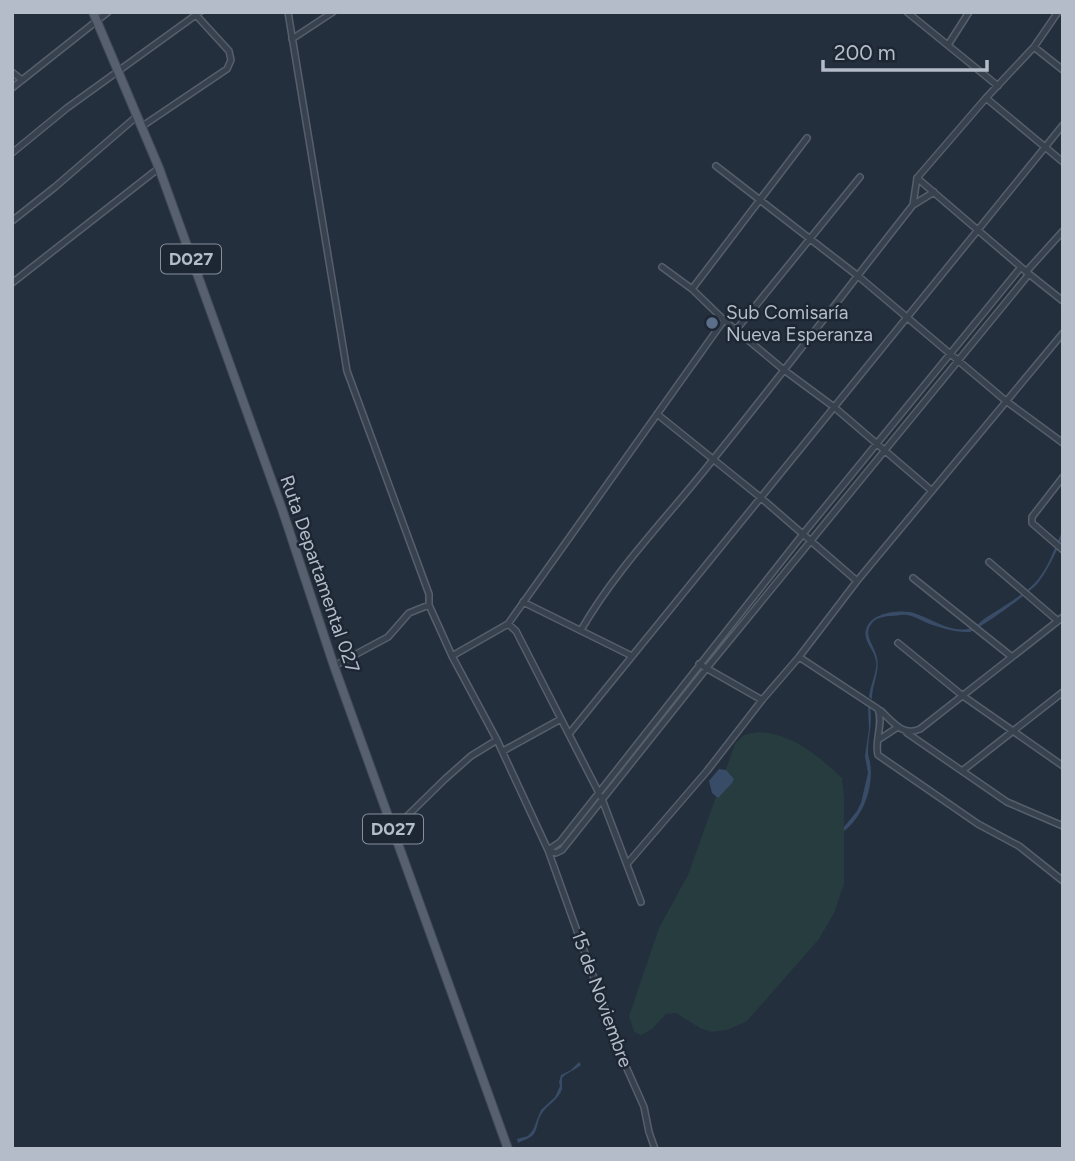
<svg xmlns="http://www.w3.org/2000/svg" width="1075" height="1161" font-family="Figtree,sans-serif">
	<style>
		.green { fill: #263c3f }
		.water { fill: #394c67 }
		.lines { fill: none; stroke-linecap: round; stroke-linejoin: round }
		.minor-casing { stroke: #565f6c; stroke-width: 8 }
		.primary-casing { stroke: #414a57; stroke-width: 10 }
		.minor { stroke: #38414e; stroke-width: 5 }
		.primary { stroke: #56606e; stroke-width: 8 }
		.service-dot { fill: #5c6f8a; stroke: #1d2633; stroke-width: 2.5 }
		.labels { text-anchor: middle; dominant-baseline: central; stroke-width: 5; stroke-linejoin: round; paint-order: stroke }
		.shield { fill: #1d2633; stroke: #878f9c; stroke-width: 2 }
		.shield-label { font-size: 18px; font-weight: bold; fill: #b4bcc9 }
		.poi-label { font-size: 19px; fill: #b4bcc9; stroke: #1d2633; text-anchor: start }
		.street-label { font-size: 19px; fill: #b4bcc9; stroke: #1d2633 }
	</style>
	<rect width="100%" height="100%" fill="#242f3e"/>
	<path class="green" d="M 758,732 C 793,734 817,755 842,778 L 844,797 L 844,884 L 834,913 L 819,939 L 747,1021 L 727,1030 L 711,1032 L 700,1028 L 676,1013 L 666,1014 L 652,1029 L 641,1035 L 634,1032 L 629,1016 L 659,928 L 688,875 L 735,744 L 744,735 Z"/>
	<path class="water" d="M 1063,530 C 1063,542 1046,573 1038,583 C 1032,591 978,630 969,632 C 957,633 938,627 927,623 C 921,620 914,616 907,615 C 902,614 896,616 891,616 C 884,616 876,618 872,623 C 862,635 875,646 877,658 C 880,671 872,685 872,699 L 869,697 C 870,686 878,670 876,661 C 874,648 861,640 867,627 C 873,613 896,610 910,612 C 928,616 952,635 971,628 C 976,627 980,622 984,619 C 999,609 1029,592 1039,578 C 1050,564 1055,546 1063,530 Z
		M 868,707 L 870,708 C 873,723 868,736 868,751 C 868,755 869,759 870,762 C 874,786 864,816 844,831 L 844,827 L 857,811 L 861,803 L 868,773 L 865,756 L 869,729 Z
		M 719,769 L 726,770 L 734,779 L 732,783 L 718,798 L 712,793 L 709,781 Z
		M 579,1062 L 581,1065 C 575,1070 566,1073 562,1078 C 562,1081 562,1085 562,1089 C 559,1100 546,1105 541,1115 C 537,1121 538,1129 533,1135 C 529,1139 523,1140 518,1143 L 517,1139 L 528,1136 L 533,1130 L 541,1110 L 555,1097 L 560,1086 L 559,1082 L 561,1075 L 571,1070 Z"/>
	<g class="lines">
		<defs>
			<path id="minor" d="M 288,12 L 347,371 L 429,594 L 429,605
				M 907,12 L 998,86
				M 292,39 L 333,12
				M 948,45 L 969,12
				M 1034,47 L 1063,70
				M 12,72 L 22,80
				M 12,88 L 108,12
				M 986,98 L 1063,162
				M 141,127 L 227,69 L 231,60 L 229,51 L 196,15
				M 807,138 L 692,289 L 724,320 L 784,370 L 834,407 L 932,491
				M 12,153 L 67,108 L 200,12
				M 716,166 L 858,276 L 1006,401 L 1063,443
				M 917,178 L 986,98 L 1034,47 L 1058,12
				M 913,205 L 917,178 L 1029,274 L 1063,301
				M 12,221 L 55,187 L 136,117
				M 662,267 L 692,289
				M 1026,272 L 1063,231
				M 12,283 L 159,168
				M 736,330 L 860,177
				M 657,414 L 760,497 L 857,581
				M 1063,477 L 1032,517 L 1032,523 L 1063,550
				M 989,562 L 1058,621
				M 913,578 L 1012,657
				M 523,602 L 632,656
				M 508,624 L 516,631 L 602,799 L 641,902
				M 581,630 C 618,566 670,515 715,457 C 782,374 847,289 913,205 L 934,192
				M 898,643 L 963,696 L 1063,766
				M 452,656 L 508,624 L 724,320
				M 799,657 L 878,709 C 884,724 874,740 878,755 L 978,824 L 1019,846 L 1063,881
				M 699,664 L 762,700 L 799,657 L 857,581 L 1063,333
				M 334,666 L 388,637 L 409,613 L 429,605 L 452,656 L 497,740
				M 881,711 C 893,722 903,737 920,729 L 1063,617
				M 907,733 L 1007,802 L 1063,826
				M 569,734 L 1063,125
				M 878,740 L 898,727
				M 503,751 L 561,719
				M 962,771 L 1063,692
				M 393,830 L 445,779 L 471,756 L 497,740 L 548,850 L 624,1062 L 644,1107 L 649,1132 L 655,1149
				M 548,850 L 556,853 L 562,850 L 706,669 L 1029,274
				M 548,850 L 560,842 L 803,534 L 1021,267
				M 627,864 L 707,771 L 762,700"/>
			<path id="primary" d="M 93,12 L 159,168 L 282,509 L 334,666 L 508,1149"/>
		</defs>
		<use href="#minor" class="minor-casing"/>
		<use href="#primary" class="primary-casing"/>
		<use href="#minor" class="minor"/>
		<use href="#primary" class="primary"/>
	</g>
	<circle class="service-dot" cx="712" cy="323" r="7"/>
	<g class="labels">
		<g class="shield">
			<rect x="161" y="244.5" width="60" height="29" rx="5"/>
			<rect x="363" y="814.5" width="60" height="29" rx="5"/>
		</g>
		<g class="shield-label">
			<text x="191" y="259">D027</text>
			<text x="393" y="829">D027</text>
		</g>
		<g class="poi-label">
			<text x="726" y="312">Sub Comisaría<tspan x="726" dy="22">Nueva Esperanza</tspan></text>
		</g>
		<g class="street-label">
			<text transform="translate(320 574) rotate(71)">Ruta Departamental 027</text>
			<text transform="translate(602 999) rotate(70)">15 de Noviembre</text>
		</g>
	</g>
	<rect width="1075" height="1161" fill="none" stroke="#b4bcc9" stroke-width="28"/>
	<path d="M823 60v10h164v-10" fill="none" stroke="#b4bcc9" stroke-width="3.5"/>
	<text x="834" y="60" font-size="21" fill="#b4bcc9" stroke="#1d2633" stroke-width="5" paint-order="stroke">200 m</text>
</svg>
